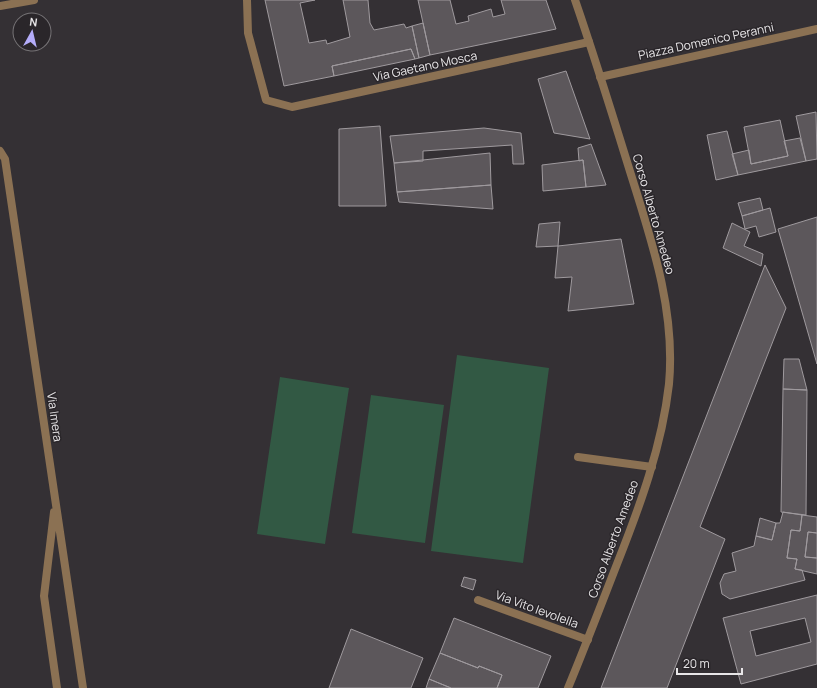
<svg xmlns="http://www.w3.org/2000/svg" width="817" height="688" font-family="Manrope,sans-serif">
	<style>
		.green { fill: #325944 }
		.building { fill: #5c575b; stroke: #9f9a9e; fill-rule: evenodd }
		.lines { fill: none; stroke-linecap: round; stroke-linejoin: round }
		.service { stroke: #8b7153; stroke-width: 8 }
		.pedestrian { stroke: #8b7153; stroke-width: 8 }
		.minor { stroke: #8b7153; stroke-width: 8 }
		.tertiary { stroke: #8b7153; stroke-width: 8 }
		.labels { text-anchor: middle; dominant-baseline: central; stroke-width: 3; stroke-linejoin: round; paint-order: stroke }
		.street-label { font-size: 12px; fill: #e8e6e8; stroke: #2a262a }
	</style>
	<rect width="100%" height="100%" fill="#343034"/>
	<path class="green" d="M 457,355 L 549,368 L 523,563 L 431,551 Z
		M 280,377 L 349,388 L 325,544 L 257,534 Z
		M 371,395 L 444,405 L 425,543 L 352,533 Z"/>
	<path class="building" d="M 265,0 L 315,0 L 300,3 L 309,43 L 326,40 L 327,44 L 350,37 L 343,0 L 368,0 L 370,23 L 374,30 L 404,24 L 406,28 L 412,26 L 419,58 L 415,59 L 411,49 L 332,66 L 334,76 L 284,86 Z
		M 418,0 L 450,0 L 456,24 L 469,21 L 468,16 L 491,9 L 493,17 L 505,14 L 501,0 L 546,0 L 556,29 L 430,55 Z
		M 423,23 L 430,55 L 419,58 L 412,26 Z
		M 411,49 L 415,59 L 334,76 L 332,66 Z
		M 566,71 L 590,139 L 554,133 L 538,79 Z
		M 816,112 L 817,159 L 806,161 L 796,116 Z
		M 780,120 L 788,156 L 751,164 L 744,127 Z
		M 380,126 L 386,206 L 339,206 L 339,129 Z
		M 484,128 L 521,133 L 524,164 L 513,164 L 512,145 L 423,151 L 423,161 L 394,163 L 390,136 Z
		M 727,131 L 738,175 L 716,180 L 707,135 Z
		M 800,138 L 806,161 L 738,175 L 732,154 L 749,150 L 751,164 L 788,156 L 784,141 Z
		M 591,144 L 606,185 L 586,187 L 583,160 L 579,161 L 578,148 Z
		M 490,153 L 491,185 L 397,192 L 394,163 Z
		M 583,160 L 586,187 L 543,191 L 542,165 Z
		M 491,185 L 493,209 L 399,202 L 397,192 Z
		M 760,198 L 763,210 L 742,216 L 738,203 Z
		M 770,208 L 776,232 L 759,237 L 756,226 L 745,229 L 742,216 Z
		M 817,217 L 817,364 L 778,229 Z
		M 560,222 L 558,246 L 536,247 L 539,224 Z
		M 732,223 L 750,232 L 744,246 L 763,254 L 761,266 L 723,248 Z
		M 621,239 L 634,304 L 568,311 L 572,277 L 555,278 L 558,246 Z
		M 765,265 L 786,308 L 700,527 L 725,539 L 667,688 L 601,688 Z
		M 784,359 L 799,359 L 807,390 L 783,389 Z
		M 783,389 L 807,390 L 806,515 L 781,512 Z
		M 783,512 L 802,515 L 800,531 L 791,530 L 787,558 L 797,559 L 795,569 L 802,570 L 805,580 L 730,599 L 722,594 L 720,583 L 724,574 L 736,571 L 732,553 L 754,546 L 756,536 L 772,540 L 776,523 L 780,523 Z
		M 802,515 L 817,517 L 817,533 L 808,532 L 805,557 L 817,558 L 817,574 L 795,569 L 797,559 L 787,558 L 791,530 L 800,531 Z
		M 760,518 L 776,523 L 772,540 L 756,536 Z
		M 808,532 L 817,533 L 817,558 L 805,557 Z
		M 464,577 L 476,580 L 473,590 L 461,586 Z
		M 817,595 L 817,664 L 741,684 L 723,618 ZM 805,618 L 811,642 L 756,656 L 750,631 Z
		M 454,618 L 551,656 L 538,688 L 497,688 L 502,675 L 479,666 L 478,668 L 440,653 Z
		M 351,629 L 423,658 L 411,688 L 329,688 Z
		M 440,653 L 478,668 L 479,666 L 502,675 L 497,688 L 451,688 L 429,679 Z
		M 429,679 L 451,688 L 426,688 Z"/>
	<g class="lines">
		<path class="service" d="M 578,457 L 652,467"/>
		<path class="pedestrian" d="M 600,77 L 817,29"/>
		<path class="minor" d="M 247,0 L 248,33 L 266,100 L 292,107 L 589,42
			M 0,6 L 34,0
			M 0,151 L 5,159 L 83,688
			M 54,512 L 44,596 L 57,688
			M 478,600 L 588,640"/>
		<path class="tertiary" d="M 568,688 C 585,647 601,605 617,564 C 640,506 662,446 669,384 C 676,308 650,236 628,165 C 611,110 594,55 575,0"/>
	</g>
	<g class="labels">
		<g class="street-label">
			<text transform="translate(706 41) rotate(-12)">Piazza Domenico Peranni</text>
			<text transform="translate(425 66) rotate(-12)">Via Gaetano Mosca</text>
			<text transform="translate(654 214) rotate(74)">Corso Alberto Amedeo</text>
			<text transform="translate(55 417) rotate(82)">Via Imera</text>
			<text transform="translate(613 539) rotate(-70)">Corso Alberto Amedeo</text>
			<text transform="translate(537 609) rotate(20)">Via Vito Ievolella</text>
		</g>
	</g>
	<g transform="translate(32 32) rotate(8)"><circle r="19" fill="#2a262a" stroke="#767376"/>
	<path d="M0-3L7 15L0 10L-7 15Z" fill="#b4acf9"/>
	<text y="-6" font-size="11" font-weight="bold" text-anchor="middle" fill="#e8e6e8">N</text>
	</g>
	<path d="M677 668v6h65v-6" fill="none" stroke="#e8e6e8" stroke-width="2"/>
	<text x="683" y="668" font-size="12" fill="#e8e6e8" stroke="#2a262a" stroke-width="3" paint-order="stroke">20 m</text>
</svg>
